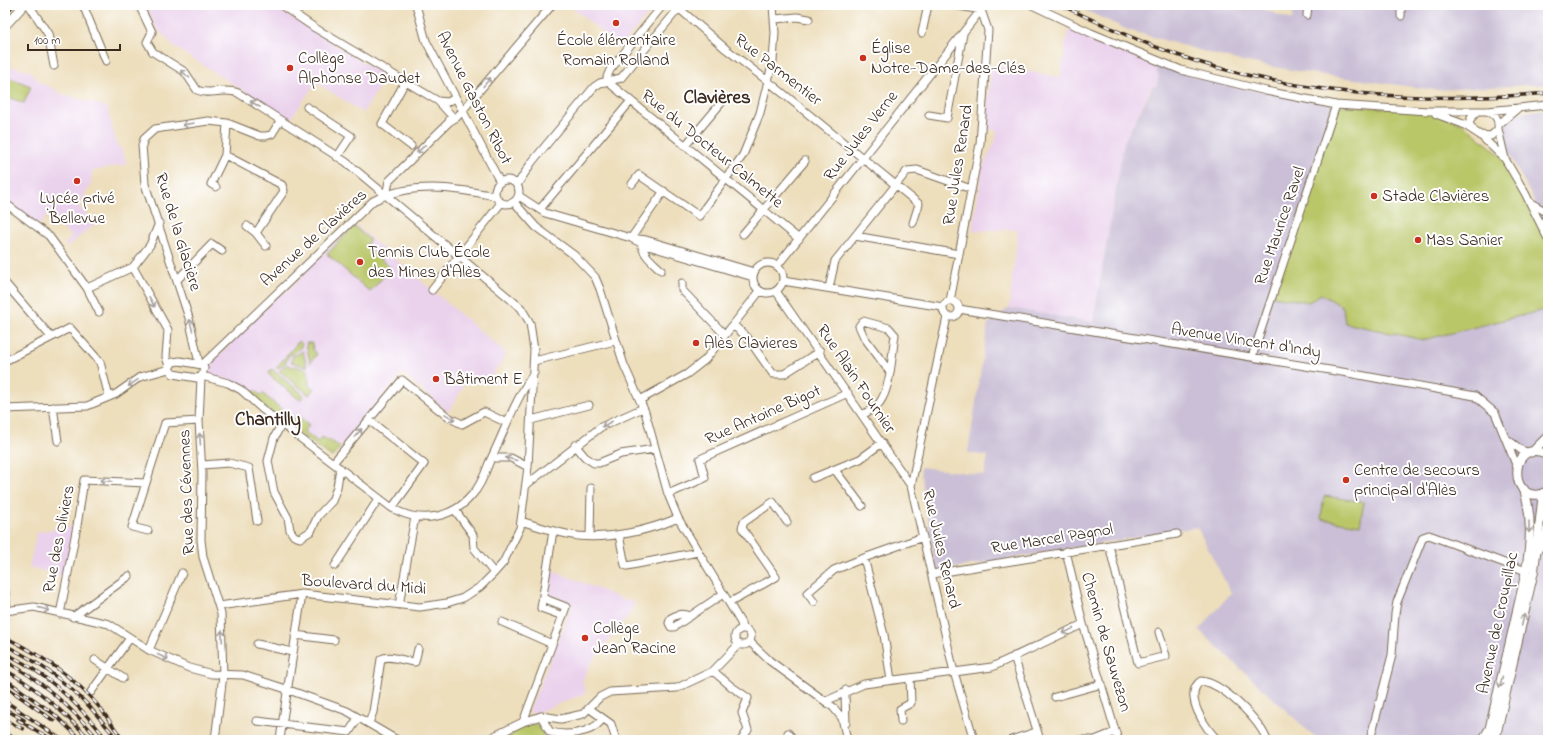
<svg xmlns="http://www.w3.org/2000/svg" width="1553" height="745" font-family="'Indie Flower',sans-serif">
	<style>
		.built { fill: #ead1ec }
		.industrial { fill: #cabfd6 }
		.green { fill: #bac769; stroke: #7a7844 }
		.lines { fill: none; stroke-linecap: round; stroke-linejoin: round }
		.minor-casing { stroke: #796955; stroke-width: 9 }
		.major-casing { stroke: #796955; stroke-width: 10 }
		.minor { stroke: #fff; stroke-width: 7 }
		.major { stroke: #fff; stroke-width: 8 }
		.rail-casing { stroke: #3b2a1e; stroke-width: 3.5 }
		.rail { stroke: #fff; stroke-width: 2; stroke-dasharray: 6; stroke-linecap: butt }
		.oneway { stroke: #a79f9a }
		.poi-dot { fill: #c8321e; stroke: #fff; stroke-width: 1.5 }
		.labels { text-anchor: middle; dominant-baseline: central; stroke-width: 4; stroke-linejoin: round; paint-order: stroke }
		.poi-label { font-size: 17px; fill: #3b2a1e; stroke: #fff; text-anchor: start }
		.street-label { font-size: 17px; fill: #3b2a1e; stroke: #fff }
		.quarter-label { font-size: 19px; font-weight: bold; fill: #3b2a1e; stroke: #fff }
	</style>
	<rect width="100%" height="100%" fill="#fff"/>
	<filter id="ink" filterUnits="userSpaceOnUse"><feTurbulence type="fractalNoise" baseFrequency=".025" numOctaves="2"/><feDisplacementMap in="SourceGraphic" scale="8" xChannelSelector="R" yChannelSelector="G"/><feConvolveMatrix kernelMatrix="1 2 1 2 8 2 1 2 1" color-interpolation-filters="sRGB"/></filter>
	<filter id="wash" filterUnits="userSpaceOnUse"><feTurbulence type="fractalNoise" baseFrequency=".012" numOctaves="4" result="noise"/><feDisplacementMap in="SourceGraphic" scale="16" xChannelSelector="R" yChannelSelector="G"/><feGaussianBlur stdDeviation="0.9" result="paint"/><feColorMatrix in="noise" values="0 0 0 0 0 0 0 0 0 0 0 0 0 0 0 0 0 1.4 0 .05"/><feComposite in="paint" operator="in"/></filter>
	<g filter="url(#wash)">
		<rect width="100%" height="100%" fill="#eddebc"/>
		<path class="built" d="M 145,5 L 272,5 L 359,60 L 386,76 L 363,113 L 316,82 L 290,120 L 176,48 L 157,29 Z
			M 569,5 L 655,5 L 619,49 L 612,43 L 612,40 Z
			M 1068,29 L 1154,65 L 1159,76 L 1156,87 L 1152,86 L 1124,142 L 1093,322 L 1009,308 L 1018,229 L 972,231 L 983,166 L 995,142 L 997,131 L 986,128 L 991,65 L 1060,77 Z
			M 5,65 L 30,71 L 39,82 L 58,91 L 58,93 L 107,107 L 117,146 L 121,148 L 127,164 L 92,171 L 91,184 L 78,206 L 96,223 L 67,247 L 64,244 L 72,237 L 47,215 L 39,226 L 5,199 Z
			M 354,224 L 505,352 L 503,360 L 486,383 L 470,376 L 448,412 L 402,373 L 332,457 L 269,411 L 237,383 L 212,376 L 209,369 L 214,361 L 279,293 L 283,294 L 302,277 L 302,273 Z
			M 75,526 L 65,577 L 29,567 L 37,532 Z
			M 552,570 L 627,601 L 634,600 L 634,604 L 631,612 L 590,664 L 582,681 L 586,693 L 533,714 L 529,711 L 573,604 L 549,594 Z"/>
		<path class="industrial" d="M 1074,5 L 1253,5 L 1292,20 L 1294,5 L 1548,5 L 1548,84 L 1435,90 L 1302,72 L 1231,59 L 1128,30 Z
			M 1154,65 L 1227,85 L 1336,105 L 1321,294 L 1343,307 L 1423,340 L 1548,309 L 1548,740 L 1318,740 L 1199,630 L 1231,593 L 1197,527 L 936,571 L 920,467 L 984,475 L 988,456 L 968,453 L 988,324 L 1009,308 L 1093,322 L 1124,142 L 1153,86 L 1156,87 L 1159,76 Z
			M 1548,109 L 1548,238 L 1533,199 L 1509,153 L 1504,138 L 1504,125 L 1519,113 Z"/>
		<path class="green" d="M 5,76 L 31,86 L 24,103 L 5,96 Z
			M 1336,105 L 1428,111 L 1463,124 L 1505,159 L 1529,201 L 1548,245 L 1548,309 L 1423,340 L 1345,323 L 1343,307 L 1321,294 L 1309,302 L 1272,296 Z
			M 354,226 L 370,240 L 365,246 L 391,268 L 370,292 L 327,254 Z
			M 299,341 L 302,344 L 300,348 L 292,355 L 290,354 C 286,359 287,367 276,368 Z
			M 306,343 L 312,343 L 313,350 L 317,354 L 310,363 Z
			M 303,351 L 307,367 L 291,362 L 292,357 Z
			M 288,364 L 291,367 L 295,366 L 308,370 L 309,385 L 314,389 L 309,395 L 279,371 Z
			M 272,369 L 304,395 L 300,400 L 268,374 Z
			M 255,390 L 260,395 L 262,393 L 293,419 L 297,415 L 309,425 L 304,431 L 318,442 L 322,437 C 329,441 334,442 340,447 L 332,457 L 286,424 L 250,395 Z
			M 1324,496 L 1364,502 L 1360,525 L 1321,519 Z
			M 532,723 L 542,728 L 544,740 L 494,740 Z"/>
	</g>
	<g filter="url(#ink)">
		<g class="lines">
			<defs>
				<path id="minor" d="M 29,5 L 48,34 L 54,66
					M 83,5 L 106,61
					M 139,5 L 152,32 L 147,42 L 153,52 L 185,72 L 197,90 C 210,96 224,87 238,93 L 346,162 L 521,308 L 530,323 L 534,350 L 528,467 L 520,528 L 503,563 L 494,573 L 480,587 L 463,598 L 447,603 L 420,607 L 302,594 L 219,606
					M 281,5 L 315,28 L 438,101 L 451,115 L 449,122
					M 416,5 L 426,41 L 500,182
					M 675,5 L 726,49 L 769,82 L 919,204 L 913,223
					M 954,5 L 981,10
					M 1032,5 L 1091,33 L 1181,70 L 1266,91 L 1336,105 L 1428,111 L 1487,111 L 1548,105
					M 1307,15 L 1308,5
					M 1401,16 L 1401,5
					M 775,19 L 797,17 L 809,19
					M 922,33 L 928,5
					M 405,82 L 382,124 L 411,146
					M 608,82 L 799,239
					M 608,82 L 607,77 L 610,70 L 663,5
					M 438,101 L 448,102 L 455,98
					M 307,107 L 351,136 L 337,157
					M 1436,114 L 1463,124 L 1480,135 L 1491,136 L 1498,129 C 1499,119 1496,115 1487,111
					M 929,115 L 947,118 L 963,34
					M 227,123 L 225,155 L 282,185 L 284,191 L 256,233
					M 1499,124 L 1518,108
					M 1473,129 L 1469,124 L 1471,118 L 1477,112
					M 1498,129 L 1505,159 L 1525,193 L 1548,239
					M 1480,135 L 1504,158
					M 685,146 L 722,102
					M495 192a12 12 0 1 1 24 0a12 12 0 1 1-24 0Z
					M 632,184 L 639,175 L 699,216 L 743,155 L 760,113 L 773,61 L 775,33 L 773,5
					M 517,185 L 532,162 L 594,87 L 600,83 L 621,78 L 679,8
					M 216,187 L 211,184 L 225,155
					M 386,196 L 389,181 L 449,122 L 457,117 L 552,5
					M 519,196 L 545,213 L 631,238 L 645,245 L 753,277
					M 514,202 L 536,227 L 574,255 L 595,277 L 600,289 L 624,365 L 645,412 L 668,494 L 678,518 L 741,623 L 742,629
					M 5,203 L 49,236 L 87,288 L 99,312
					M 1531,203 L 1548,213
					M 540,209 L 630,102
					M 247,226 L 256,233 L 266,246
					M 743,234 L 805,161
					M 855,236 L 959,254
					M 631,238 L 646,240 L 754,272
					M 631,238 L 664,191
					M 641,244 C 644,256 653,262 661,270
					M753 278a15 15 0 1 1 30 0a15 15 0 1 1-30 0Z
					M 777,266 L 985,5
					M 133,267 L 168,330 L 166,357 L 169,366
					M 177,280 L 212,244 L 222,251
					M 783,281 L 943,307
					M 5,283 L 51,337
					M 682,283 L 682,290 L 725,335
					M 87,288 L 133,267 L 150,245 L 159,223
					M 829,288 L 835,261 L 907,171 L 917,170 L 971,189
					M 432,290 L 501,203
					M 776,291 L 911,486
					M943 309a8 8 0 1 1 16 0a8 8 0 1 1-16 0Z
					M 950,301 L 980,144 L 988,30 L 981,10
					M 959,309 L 1348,373 L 1475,396 L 1495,413 L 1517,467
					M 947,317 L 911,486 L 954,672 L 974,740
					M 733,325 L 747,337 L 773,374 L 784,374 L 820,351
					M 1252,357 L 1336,105
					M 5,361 L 70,328 L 100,362 L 109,397
					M 534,361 L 615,341
					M 199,363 L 189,318 L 145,184 L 142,145 L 144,139 L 155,129 L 208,121 L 227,123 L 260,136 L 266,136 L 272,134 L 280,121
					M 202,365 L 373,201 C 412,181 455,188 495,196
					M 169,368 L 173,362 L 180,361 L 202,365
					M 169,369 L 173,374 L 197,378 L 202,376 L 204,368 L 202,365
					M 202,376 L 228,383 L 241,390 L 262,409 L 392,508 C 419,524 452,519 472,495 C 480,487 485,474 489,463 C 504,433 514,401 534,373
					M 201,378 L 199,421 L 202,473 L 201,540 L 203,557 L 221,614 L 223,675 L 215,740
					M 640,400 L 687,374 L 705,360 L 760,291
					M 53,407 L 58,441
					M 5,409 L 87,406 L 116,394 L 140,377 L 169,369
					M 863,415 C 868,411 877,407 880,402 C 891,387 892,353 895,335 L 889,328 L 863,321 L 859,326 L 864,337 L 889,371
					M 369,420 L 424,464 L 392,508
					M 531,420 L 589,405
					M 281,425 L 274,438 L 268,461 L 274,492 L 288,518 L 290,530 L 294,536 L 300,538 L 311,531 L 318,516 L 332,501 L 337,487 L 340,468
					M 1507,439 L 1521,450 L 1531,453
					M 575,445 L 585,457 L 594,463 L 599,463 L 621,454 L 655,449
					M 492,458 L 511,458 L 528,467
					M 333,463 L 402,380 L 448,417 L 462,424 L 484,412 L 507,423
					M 202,465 L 229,463 L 249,468 L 257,521
					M 835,470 L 862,506
					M 813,478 L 860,459 L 882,443
					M 526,485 L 601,427 L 643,408
					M 668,494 L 705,478 L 700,459 L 848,393
					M 455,510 L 473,535 L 474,548 L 494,573
					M 521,521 C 539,527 558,533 578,536 C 610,539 648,531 678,518
					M 148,531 L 132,527 L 165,423 L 199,421
					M 553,531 L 541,608 L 563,616
					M 619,535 L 625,565 L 627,566 L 698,552
					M 590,536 L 591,488
					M 1109,545 L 1138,663 L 1166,656 L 1159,632
					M 1066,551 L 1083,624 L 1118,740
					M 1536,552 L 1542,545 L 1548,525
					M 864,558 L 884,635 L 891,680
					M 335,566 L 379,498
					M 932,574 L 1177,534
					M 5,591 L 7,611
					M 814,602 L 807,593 L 834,570 L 864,558 L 923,537
					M 729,603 L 776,577 L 742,528 L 744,522 L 773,502 L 787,522
					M 399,605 L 415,517
					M 5,611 L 34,607 L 109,624 L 149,650 L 189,668 L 212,674 L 243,675 L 286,689 L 347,711 L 397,740
					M 60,614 L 77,526 L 84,480 L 145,483
					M 691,616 C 682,613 678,614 671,618 L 669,623 L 671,627 L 674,627 L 723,594
					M 73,617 L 129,576
					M 502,622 L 552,644
					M735 637a8 8 0 1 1 16 0a8 8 0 1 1-16 0Z
					M 295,635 L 334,640
					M 750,642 L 770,661 L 833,707 L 842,718 L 847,740
					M 257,644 L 292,652
					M 149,650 L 182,573
					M 1014,656 L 1040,740
					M 95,660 L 123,678
					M 713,671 L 732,687 L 748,698 L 742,713 L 748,730 L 741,740
					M 91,692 L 130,638
					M 1055,697 L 1102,684
					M 826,701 L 864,684 L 992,667 L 1083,624
					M 590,709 L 611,724 L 616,740
					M 541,716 L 550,732 C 566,736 590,734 601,721 L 600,717
					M 257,721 L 349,732 L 358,718
					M 901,721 L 900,709 L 911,703 L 910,678
					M 523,722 L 566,607 L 543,598
					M 369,723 L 373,712 L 381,659 C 392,654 404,662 415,662 L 418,649
					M 846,723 L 845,695 L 846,690
					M 788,733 L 794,740
					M 280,739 L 302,594
					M 486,740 L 523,722 L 541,716 L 561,719 L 583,714 L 600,697 L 610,692 L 677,688 L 713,671 L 739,644
					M 1011,740 L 1036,732
					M 1079,740 L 1091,740
					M 1095,740 L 1115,732
					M 1218,740 C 1206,730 1182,694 1201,681 C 1223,683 1259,720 1267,740
					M 1370,740 L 1392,655 L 1395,614 L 1397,602 L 1423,537 L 1429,535 L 1526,571
					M 1482,740 L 1488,730"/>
				<path id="major" d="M 5,26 L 24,5
					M 1532,452 L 1548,436
					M 1548,455 C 1507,433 1507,512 1548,491
					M 1487,740 C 1496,698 1507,657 1516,615 C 1526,573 1537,531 1524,489
					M 1495,740 L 1534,571 L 1543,493"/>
			</defs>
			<use href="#minor" class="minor-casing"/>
			<use href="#major" class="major-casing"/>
			<use href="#minor" class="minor"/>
			<use href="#major" class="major"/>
			<defs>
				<path id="rail" d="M 1061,5 C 1111,29 1162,52 1215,67 C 1324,97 1436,103 1548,93
					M 5,15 L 13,5
					M 5,637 C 40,655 74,676 100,708 C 108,718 115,729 123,740
					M 5,645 C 35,660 62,679 86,703 C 95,712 103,723 112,733
					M 5,653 C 47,673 79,704 107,740
					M 5,661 C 41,680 73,709 99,740
					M 5,670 C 37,687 65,714 91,740
					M 5,679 L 54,714 L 81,740
					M 5,686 L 54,721
					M 5,701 L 62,740
					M 5,709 L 24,720
					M 5,720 L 23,729
					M 18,720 L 53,740
					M 5,733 L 19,740"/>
			</defs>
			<use href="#rail" class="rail-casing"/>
			<use href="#rail" class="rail"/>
		</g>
		<defs><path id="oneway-shaft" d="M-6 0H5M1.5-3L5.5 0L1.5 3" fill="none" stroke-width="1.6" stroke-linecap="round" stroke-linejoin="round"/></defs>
		<g class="oneway">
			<use href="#oneway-shaft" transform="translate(185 74) rotate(-140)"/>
			<use href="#oneway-shaft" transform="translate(487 82) rotate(-50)"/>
			<use href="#oneway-shaft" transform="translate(255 104) rotate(-147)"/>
			<use href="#oneway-shaft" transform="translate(188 124) rotate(172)"/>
			<use href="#oneway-shaft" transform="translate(421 149) rotate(136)"/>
			<use href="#oneway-shaft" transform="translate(152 302) rotate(61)"/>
			<use href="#oneway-shaft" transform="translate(191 325) rotate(-104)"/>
			<use href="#oneway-shaft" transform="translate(133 383) rotate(145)"/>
			<use href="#oneway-shaft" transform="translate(450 417) rotate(31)"/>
			<use href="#oneway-shaft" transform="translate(607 424) rotate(153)"/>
			<use href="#oneway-shaft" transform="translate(358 433) rotate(-50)"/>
			<use href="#oneway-shaft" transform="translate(200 439) rotate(-94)"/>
			<use href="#oneway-shaft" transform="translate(511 459) rotate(-165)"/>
			<use href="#oneway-shaft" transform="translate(106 481) rotate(-177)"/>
			<use href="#oneway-shaft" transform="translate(1529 527) rotate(90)"/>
			<use href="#oneway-shaft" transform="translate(44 609) rotate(14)"/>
			<use href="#oneway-shaft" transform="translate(1523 620) rotate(-77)"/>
			<use href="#oneway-shaft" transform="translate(1068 631) rotate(154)"/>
			<use href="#oneway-shaft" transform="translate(222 636) rotate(-92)"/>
			<use href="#oneway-shaft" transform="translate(163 657) rotate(25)"/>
			<use href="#oneway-shaft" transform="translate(1501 682) rotate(104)"/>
		</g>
	</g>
	<g class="poi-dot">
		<circle cx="616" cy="23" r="4"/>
		<circle cx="863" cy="58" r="4"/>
		<circle cx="290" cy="68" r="4"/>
		<circle cx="77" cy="181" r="4"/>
		<circle cx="1374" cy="196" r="4"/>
		<circle cx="1418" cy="240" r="4"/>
		<circle cx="360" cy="262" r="4"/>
		<circle cx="696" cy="343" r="4"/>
		<circle cx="436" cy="379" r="4"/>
		<circle cx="1346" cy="480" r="4"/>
		<circle cx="585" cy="638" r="4"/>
	</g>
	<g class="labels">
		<g class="poi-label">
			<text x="616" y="40" text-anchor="middle">École élémentaire<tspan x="616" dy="20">Romain Rolland</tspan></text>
			<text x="871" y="48">Église<tspan x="871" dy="20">Notre-Dame-des-Clés</tspan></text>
			<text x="298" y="58">Collège<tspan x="298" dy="20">Alphonse Daudet</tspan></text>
			<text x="1382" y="196">Stade Clavières</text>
			<text x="77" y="198" text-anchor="middle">Lycée privé<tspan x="77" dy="20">Bellevue</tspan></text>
			<text x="1426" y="240">Mas Sanier</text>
			<text x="368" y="252">Tennis Club École<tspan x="368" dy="20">des Mines d'Alès</tspan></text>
			<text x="704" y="343">Alès Clavieres</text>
			<text x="444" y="379">Bâtiment E</text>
			<text x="1354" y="470">Centre de secours<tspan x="1354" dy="20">principal d'Alès</tspan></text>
			<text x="593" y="628">Collège<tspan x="593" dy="20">Jean Racine</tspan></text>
		</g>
		<g class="street-label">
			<text transform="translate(778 70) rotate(38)">Rue Parmentier</text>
			<text transform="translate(474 98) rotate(63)">Avenue Gaston Ribot</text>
			<text transform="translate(861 136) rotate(-52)">Rue Jules Verne</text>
			<text transform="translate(712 149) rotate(39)">Rue du Docteur Calmette</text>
			<text transform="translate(958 165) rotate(-81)">Rue Jules Renard</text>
			<text transform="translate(1280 226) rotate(-71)">Rue Maurice Ravel</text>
			<text transform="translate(178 232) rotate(73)">Rue de la Glacière</text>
			<text transform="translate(314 238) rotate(-42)">Avenue de Clavières</text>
			<text transform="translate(1246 341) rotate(9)">Avenue Vincent d'Indy</text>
			<text transform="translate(856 379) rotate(56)">Rue Alain Fournier</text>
			<text transform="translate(763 415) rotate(-24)">Rue Antoine Bigot</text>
			<text transform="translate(187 492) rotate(-92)">Rue des Cévennes</text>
			<text transform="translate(59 539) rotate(-79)">Rue des Oliviers</text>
			<text transform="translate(1052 539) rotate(-9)">Rue Marcel Pagnol</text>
			<text transform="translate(941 549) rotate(77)">Rue Jules Renard</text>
			<text transform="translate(364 585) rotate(4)">Boulevard du Midi</text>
			<text transform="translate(1498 623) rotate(-78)">Avenue de Croupillac</text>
			<text transform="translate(1106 642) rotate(74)">Chemin de Sauvezon</text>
		</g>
		<g class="quarter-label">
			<text x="717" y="98">Clavières</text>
			<text x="268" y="420">Chantilly</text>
		</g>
	</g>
	<rect width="1553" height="745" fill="none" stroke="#fff" stroke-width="20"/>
	<path d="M28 44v6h92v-6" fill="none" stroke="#3b2a1e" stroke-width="2"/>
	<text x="34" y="44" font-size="12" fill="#3b2a1e" stroke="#ffffff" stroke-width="3" paint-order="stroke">100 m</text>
</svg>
